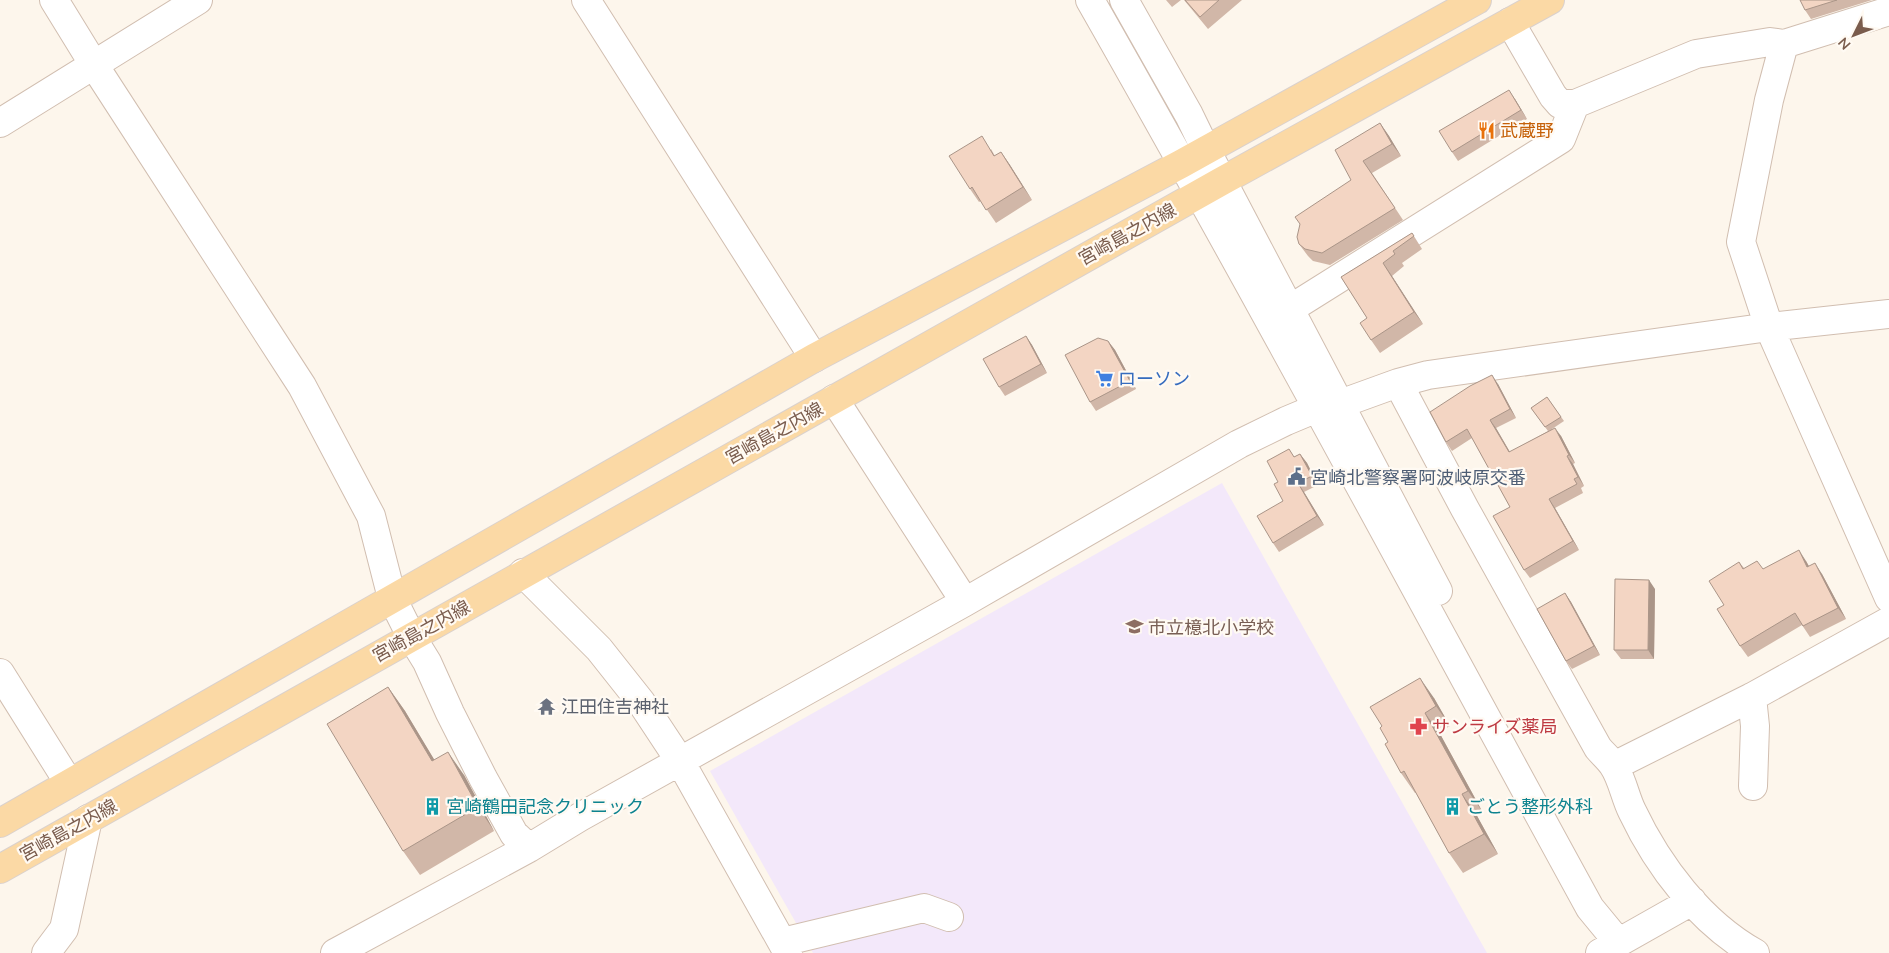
<svg xmlns="http://www.w3.org/2000/svg" width="1889" height="953" font-family="Mulish,'Noto Sans JP',sans-serif">
	<style>
		.education { fill: #f3e8fa }
		.lines { fill: none; stroke-linecap: round; stroke-linejoin: round }
		.minor-casing { stroke: #d1beb0; stroke-width: 30 }
		.major-casing { stroke: #dad1cd; stroke-width: 30 }
		.minor { stroke: #fff; stroke-width: 28 }
		.major { stroke: #fbd9a5; stroke-width: 28 }
		.wall { fill: #d1b7a8 }
		.shaded-wall { fill: #aa9588 }
		.building { fill: #f3d5c3; stroke: #aa9588 }
		.labels { text-anchor: middle; dominant-baseline: central; stroke-width: 4.5; stroke-linejoin: round; paint-order: stroke }
		.food-label { font-size: 18px; fill: #c56008; stroke: #fffaf3; text-anchor: start }
		.street-label { font-size: 18px; fill: #7a5c4d; stroke: #fffaf3 }
		.shop-label { font-size: 18px; fill: #366cbe; stroke: #fffaf3; text-anchor: start }
		.service-label { font-size: 18px; fill: #4e5e75; stroke: #fffaf3; text-anchor: start }
		.education-label { font-size: 18px; fill: #785e54; stroke: #fffaf3; text-anchor: start }
		.worship-label { font-size: 18px; fill: #5b616d; stroke: #fffaf3; text-anchor: start }
		.health-label { font-size: 18px; fill: #be3a42; stroke: #fffaf3; text-anchor: start }
		.culture-label { font-size: 18px; fill: #0d838f; stroke: #fffaf3; text-anchor: start }
	</style>
	<rect width="100%" height="100%" fill="#fdf6ec"/>
	<path class="education" d="M 1222,483 L 1487,953 L 813,953 L 710,771 Z"/>
	<g class="lines">
		<defs>
			<path id="minor" d="M 54,0 L 94,65 L 302,386 L 371,516 L 392,598 L 411,636 L 427,662 L 450,713 L 483,778 L 514,834 L 529,848
				M 586,0 L 814,358
				M 1090,0 C 1261,300 1424,605 1590,908 L 1618,942
				M 1124,0 L 1189,115 L 1206,150 L 1438,591
				M 1889,11 L 1784,44 L 1769,100 L 1741,242 L 1769,327 L 1889,598
				M 1510,22 L 1553,96 L 1560,104 L 1575,104 L 1696,54 L 1770,42 L 1784,44
				M 0,123 L 198,0
				M 1290,309 L 1561,139 L 1575,104
				M 1398,383 L 1465,509 L 1598,748 C 1603,754 1609,759 1613,765 C 1622,778 1625,797 1632,811 C 1658,866 1701,923 1755,953
				M 834,399 L 965,602
				M 523,573 L 599,649 L 641,702 L 680,761 L 788,953
				M 0,673 L 69,783
				M 1752,697 L 1755,726 L 1753,786
				M 1614,766 L 1752,697 L 1889,621
				M 782,942 L 924,908 L 949,917
				M 46,953 L 64,929 L 88,819
				M 335,953 L 529,848 L 580,817 L 965,602 L 1239,444 L 1286,421 L 1317,408 L 1340,404 L 1398,383 L 1428,375 L 1769,327 L 1889,314
				M 1600,953 L 1692,901"/>
			<path id="major" d="M 0,823 L 814,358 L 1181,164 L 1477,0
				M 0,869 L 1222,181 L 1550,0"/>
		</defs>
		<use href="#minor" class="minor-casing"/>
		<use href="#major" class="major-casing"/>
		<use href="#minor" class="minor"/>
		<use href="#major" class="major"/>
	</g>
	<path class="wall" d="M 1166,0 L 1181,0 L 1172,7 Z
		M 1184,0 L 1242,0 L 1208,29 Z
		M 1800,0 L 1872,0 L 1811,19 L 1805,10 Z
		M 1515,99 L 1527,119 L 1458,161 L 1452,152 Z
		M 1380,123 L 1389,136 L 1401,156 L 1372,173 L 1403,220 L 1330,265 L 1313,261 L 1308,256 L 1299,244 L 1351,180 Z
		M 991,149 L 995,156 L 1001,152 L 1010,165 L 1032,200 L 996,223 L 981,201 L 979,202 L 970,189 Z
		M 1412,233 L 1422,249 L 1402,263 L 1404,266 L 1392,276 L 1423,324 L 1380,353 L 1371,340 L 1367,318 L 1341,277 Z
		M 1026,336 L 1032,345 L 1047,373 L 1005,396 L 999,387 Z
		M 1108,341 L 1115,350 L 1136,389 L 1096,411 L 1090,402 Z
		M 1498,384 L 1516,418 L 1496,428 L 1510,452 L 1548,431 L 1531,408 L 1547,397 L 1564,421 L 1552,429 L 1561,436 L 1575,463 L 1573,464 L 1584,486 L 1581,488 L 1583,493 L 1555,508 L 1579,550 L 1530,578 L 1524,570 L 1510,507 L 1472,438 L 1452,451 L 1446,442 Z
		M 1289,449 L 1294,457 L 1300,454 L 1307,463 L 1318,485 L 1304,492 L 1324,525 L 1279,552 L 1273,543 L 1283,501 L 1278,482 Z
		M 1806,561 L 1809,566 L 1822,574 L 1846,619 L 1810,637 L 1802,625 L 1748,657 L 1740,646 L 1724,605 L 1739,562 L 1744,568 L 1763,569 Z
		M 1655,589 L 1654,659 L 1621,659 L 1614,650 Z
		M 1565,593 L 1571,602 L 1600,655 L 1572,669 L 1566,661 Z
		M 388,687 L 405,711 L 434,760 L 464,775 L 494,831 L 420,875 L 403,851 Z
		M 1434,698 L 1450,726 L 1439,732 L 1482,811 L 1476,814 L 1498,854 L 1463,873 L 1449,853 L 1416,793 L 1415,793 L 1401,773 L 1388,742 Z"/>
	<path class="shaded-wall" d="M 1509,90 L 1515,99 L 1527,119 L 1521,110 Z
		M 1380,123 L 1389,136 L 1401,156 L 1392,144 Z
		M 1001,152 L 1010,165 L 1032,200 L 1023,187 Z
		M 1383,263 L 1392,276 L 1423,324 L 1414,312 Z
		M 1026,336 L 1032,345 L 1047,373 L 1041,364 Z
		M 1108,341 L 1115,350 L 1136,389 L 1130,381 Z
		M 1492,375 L 1498,384 L 1516,418 L 1510,409 Z
		M 1490,420 L 1496,428 L 1515,461 L 1509,452 Z
		M 1555,428 L 1561,436 L 1575,463 L 1569,455 Z
		M 1300,454 L 1307,463 L 1318,485 L 1312,476 Z
		M 1567,456 L 1573,464 L 1584,486 L 1578,477 Z
		M 1298,483 L 1304,492 L 1324,525 L 1317,516 Z
		M 1549,499 L 1555,508 L 1579,550 L 1573,541 Z
		M 1799,550 L 1806,561 L 1815,578 L 1807,567 Z
		M 1815,563 L 1822,574 L 1846,619 L 1838,608 Z
		M 1649,580 L 1655,589 L 1654,659 L 1648,650 Z
		M 1565,593 L 1571,602 L 1600,655 L 1594,646 Z
		M 1420,678 L 1434,698 L 1450,726 L 1436,706 Z
		M 388,687 L 405,711 L 449,784 L 432,761 Z
		M 1425,713 L 1439,732 L 1482,811 L 1468,791 Z
		M 448,752 L 464,775 L 494,831 L 478,807 Z
		M 1462,794 L 1476,814 L 1498,854 L 1484,834 Z"/>
	<path class="building" d="M 1185,0 L 1219,0 L 1200,17 Z
		M 1800,0 L 1837,0 L 1805,10 Z
		M 1509,90 L 1521,110 L 1452,152 L 1439,131 Z
		M 1380,123 L 1392,144 L 1363,161 L 1395,208 L 1322,253 L 1305,249 L 1299,244 L 1297,237 L 1300,224 L 1295,217 L 1351,180 L 1335,150 Z
		M 982,136 L 994,156 L 1001,152 L 1023,187 L 986,210 L 972,187 L 970,189 L 949,156 Z
		M 1412,233 L 1414,236 L 1393,251 L 1395,254 L 1383,263 L 1414,312 L 1371,340 L 1360,323 L 1367,318 L 1341,277 Z
		M 1026,336 L 1041,364 L 999,387 L 983,359 Z
		M 1098,338 L 1108,341 L 1130,381 L 1090,402 L 1065,355 Z
		M 1492,375 L 1510,409 L 1490,420 L 1509,452 L 1555,428 L 1569,455 L 1567,456 L 1578,477 L 1574,479 L 1577,484 L 1549,499 L 1573,541 L 1524,570 L 1493,516 L 1510,507 L 1467,429 L 1446,442 L 1430,412 L 1470,386 Z
		M 1547,397 L 1561,417 L 1545,427 L 1531,408 Z
		M 1289,449 L 1294,457 L 1300,454 L 1312,476 L 1298,483 L 1317,516 L 1273,543 L 1257,516 L 1283,501 L 1274,484 L 1278,482 L 1267,461 Z
		M 1799,550 L 1807,567 L 1815,563 L 1838,608 L 1803,626 L 1795,613 L 1740,646 L 1717,609 L 1724,605 L 1709,581 L 1739,562 L 1743,569 L 1757,561 L 1763,569 Z
		M 1615,579 L 1649,580 L 1648,650 L 1614,650 Z
		M 1565,593 L 1594,646 L 1566,661 L 1537,609 Z
		M 1420,678 L 1436,706 L 1425,713 L 1468,791 L 1462,794 L 1484,834 L 1449,853 L 1404,771 L 1401,773 L 1385,744 L 1388,742 L 1380,728 L 1382,726 L 1370,707 Z
		M 388,687 L 432,761 L 448,752 L 478,807 L 403,851 L 327,724 Z"/>
	<defs>
		<symbol id="restaurant-bare" viewBox="-9 -9 18 18"><path d="M-5-6h1v4h1v-4h1v4h1v-4h1v5L-1.5 .5V6h-2V.5L-5-1ZM5-6V6H3V1.5H1.5Q1.5-4 5-6Z" fill="#e8710a" stroke="#fffaf3" stroke-width="2.5" paint-order="stroke"/></symbol>
		<symbol id="supermarket-bare" viewBox="-9 -9 18 18"><path d="M-6-5.5h2.5l.6 2H6L4.5 2H-2.5L-4.4-4H-6ZM-1.5 3.2a1.3 1.3 0 1 0 .1 0ZM3 3.2a1.3 1.3 0 1 0 .1 0Z" fill="#3f7fe0" stroke="#fffaf3" stroke-width="2.5" paint-order="stroke"/></symbol>
		<symbol id="civic-bare" viewBox="-9 -9 18 18"><path d="M-.6-6.5H3V-4.5H.6V-3L4-1V1h2V6H-6V1h2V-1L-.6-3ZM-1.2 2.5V6h2.4V2.5Z" fill="#5c6f8a" stroke="#fffaf3" stroke-width="2.5" paint-order="stroke"/></symbol>
		<symbol id="school-bare" viewBox="-9 -9 18 18"><path d="M0-5L7-2L0 1L-7-2ZM-4 1L0 2.5L4 1V4Q0 6-4 4Z" fill="#8d6e63" stroke="#fffaf3" stroke-width="2.5" paint-order="stroke"/></symbol>
		<symbol id="temple-bare" viewBox="-9 -9 18 18"><path d="M0-6L5-2H3V0L6.5 2.5H4V6H1.5V3h-3V6H-4V2.5H-6.5L-3 0V-2H-5Z" fill="#6b7280" stroke="#fffaf3" stroke-width="2.5" paint-order="stroke"/></symbol>
		<symbol id="pharmacy-bare" viewBox="-9 -9 18 18"><path d="M-2-6h4v4h4v4h-4v4h-4v-4h-4v-4h4Z" fill="#e0444e" stroke="#fffaf3" stroke-width="2.5" paint-order="stroke"/></symbol>
		<symbol id="building-bare" viewBox="-9 -9 18 18"><path d="M-4-6H4V6H1V3H-1V6H-4ZM-2.5-4.3h1.7v1.8h-1.7ZM.8-4.3h1.7v1.8H.8ZM-2.5-1h1.7V.8h-1.7ZM.8-1h1.7V.8H.8Z" fill="#0f9aa8" stroke="#fffaf3" stroke-width="2.5" paint-order="stroke"/></symbol>
	</defs>
	<g fill-rule="evenodd">
		<use href="#restaurant-bare" x="1474" y="118" width="25" height="25"/>
		<use href="#supermarket-bare" x="1092" y="366" width="25" height="25"/>
		<use href="#civic-bare" x="1284" y="464" width="25" height="25"/>
		<use href="#school-bare" x="1122" y="614" width="25" height="25"/>
		<use href="#temple-bare" x="534" y="694" width="25" height="25"/>
		<use href="#pharmacy-bare" x="1406" y="714" width="25" height="25"/>
		<use href="#building-bare" x="420" y="794" width="25" height="25"/>
		<use href="#building-bare" x="1440" y="794" width="25" height="25"/>
	</g>
	<g class="labels">
		<g class="food-label">
			<text x="1500" y="130">武蔵野</text>
		</g>
		<g class="street-label">
			<text transform="translate(1127 234) rotate(-29)">宮崎島之内線</text>
			<text transform="translate(774 433) rotate(-29)">宮崎島之内線</text>
			<text transform="translate(421 631) rotate(-29)">宮崎島之内線</text>
			<text transform="translate(68 830) rotate(-29)">宮崎島之内線</text>
		</g>
		<g class="shop-label">
			<text x="1118" y="378">ローソン</text>
		</g>
		<g class="service-label">
			<text x="1310" y="477">宮崎北警察署阿波岐原交番</text>
		</g>
		<g class="education-label">
			<text x="1148" y="627">市立檍北小学校</text>
		</g>
		<g class="worship-label">
			<text x="561" y="706">江田住吉神社</text>
		</g>
		<g class="health-label">
			<text x="1432" y="726">サンライズ薬局</text>
		</g>
		<g class="culture-label">
			<text x="446" y="806">宮崎鶴田記念クリニック</text>
			<text x="1467" y="806">ごとう整形外科</text>
		</g>
	</g>
	<g transform="translate(1854 35) rotate(228)" stroke="#fffaf3" stroke-width="4" paint-order="stroke">
	<path d="M0-4L9 19L0 12L-9 19Z" fill="#7a5c4d"/>
	<text y="-8" font-size="14" font-weight="bold" text-anchor="middle" fill="#7a5c4d">N</text>
	</g>
</svg>
